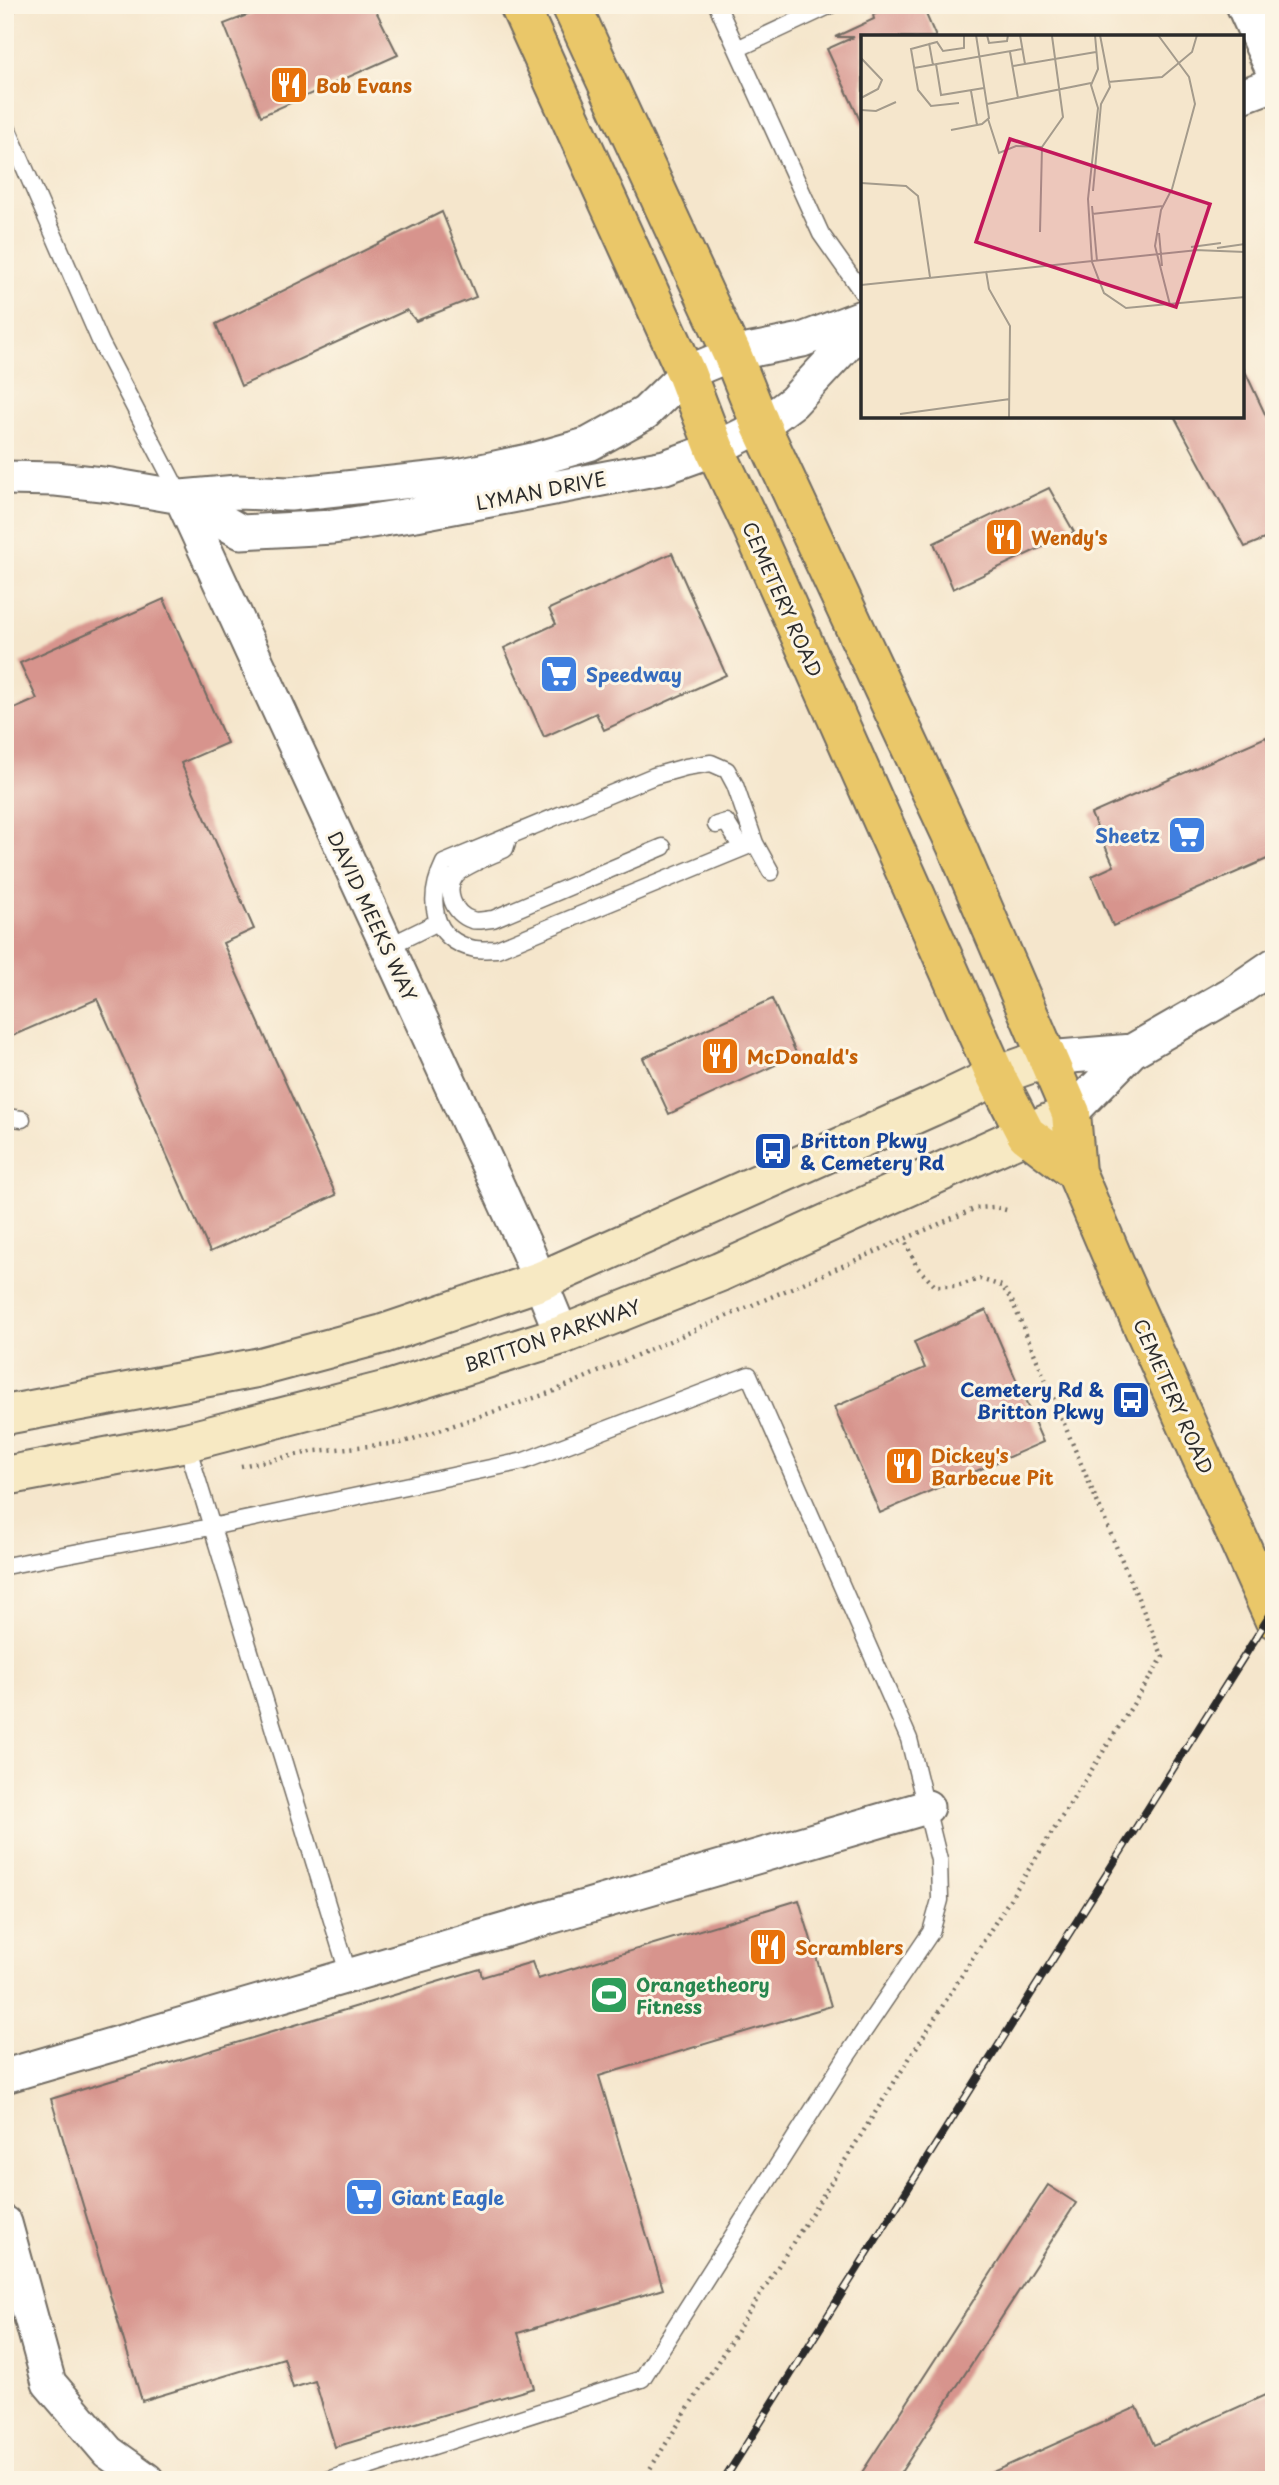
<svg xmlns="http://www.w3.org/2000/svg" width="1279" height="2485" font-family="'Playpen Sans',sans-serif">
	<style>
		.building { fill: #d7948d }
		.lines { fill: none; stroke-linecap: round; stroke-linejoin: round }
		.lane-casing { stroke: #726c63; stroke-width: 19 }
		.street-casing { stroke: #726c63; stroke-width: 37 }
		.secondary-casing { stroke: #726c63; stroke-width: 42 }
		.primary-casing { stroke: #726c63; stroke-width: 42 }
		.path { stroke: #726c63; stroke-width: 4.5; stroke-dasharray: 2 5; stroke-linecap: butt }
		.lane { stroke: #fff; stroke-width: 16 }
		.street { stroke: #fff; stroke-width: 33 }
		.secondary { stroke: #f7e9c3; stroke-width: 38 }
		.primary { stroke: #eac769; stroke-width: 38 }
		.rail-casing { stroke: #2b2b2b; stroke-width: 8 }
		.rail { stroke: #fcf5e5; stroke-width: 5; stroke-dasharray: 16; stroke-linecap: butt }
		.labels { text-anchor: middle; dominant-baseline: central; stroke-width: 6; stroke-linejoin: round; paint-order: stroke }
		.food-label { font-size: 19px; font-weight: bold; fill: #c56008; stroke: #fcf5e5; text-anchor: start }
		.street-label { font-size: 19px; fill: #2b2b2b; stroke: #fcf5e5 }
		.shop-label { font-size: 19px; font-weight: bold; fill: #366cbe; stroke: #fcf5e5; text-anchor: start }
		.transit-label { font-size: 19px; font-weight: bold; fill: #164399; stroke: #fcf5e5; text-anchor: start }
		.leisure-label { font-size: 19px; font-weight: bold; fill: #27864d; stroke: #fcf5e5; text-anchor: start }
		.inset-road { fill: none; stroke: #a49b8c; stroke-width: 2 }
		.view { fill: #c2185b; fill-opacity: 0.15; stroke: #c2185b; stroke-width: 3.5 }
		.inset-edge { fill: none; stroke: #2b2b2b; stroke-width: 3.5 }
	</style>
	<rect width="100%" height="100%" fill="#fcf5e5"/>
	<filter id="ink" filterUnits="userSpaceOnUse"><feTurbulence type="fractalNoise" baseFrequency=".0143" numOctaves="2"/><feDisplacementMap in="SourceGraphic" scale="14" xChannelSelector="R" yChannelSelector="G"/><feConvolveMatrix kernelMatrix="1 2 1 2 8 2 1 2 1" color-interpolation-filters="sRGB"/></filter>
	<filter id="wash" filterUnits="userSpaceOnUse"><feTurbulence type="fractalNoise" baseFrequency=".00686" numOctaves="4" result="noise"/><feDisplacementMap in="SourceGraphic" scale="28" xChannelSelector="R" yChannelSelector="G"/><feGaussianBlur stdDeviation="1.57" result="paint"/><feColorMatrix in="noise" values="0 0 0 0 0 0 0 0 0 0 0 0 0 0 0 0 0 1.4 0 .05"/><feComposite in="paint" operator="in"/></filter>
	<g filter="url(#wash)">
		<rect width="100%" height="100%" fill="#f5e6cc"/>
		<g id="blocks">
			<path class="building" d="M 274,5 L 373,5 L 398,55 L 261,116 L 224,24 Z
				M 895,5 L 922,5 L 936,37 L 863,37 L 863,127 L 827,49 L 854,37 L 835,37 L 874,19 L 873,15 Z
				M 442,212 L 476,297 L 416,321 L 407,310 L 241,386 L 216,324 Z
				M 1242,365 L 1274,433 L 1274,535 L 1245,547 L 1174,416 L 1242,416 Z
				M 1049,488 L 1074,532 L 953,589 L 934,543 Z
				M 672,553 L 726,675 L 604,730 L 596,713 L 544,737 L 504,648 L 556,624 L 549,609 Z
				M 164,599 L 227,743 L 181,763 L 254,929 L 223,943 L 336,1195 L 210,1252 L 97,999 L 5,1039 L 5,713 L 37,699 L 20,663 Z
				M 1266,737 L 1274,756 L 1274,856 L 1113,926 L 1092,876 L 1114,866 L 1091,814 Z
				M 772,999 L 797,1055 L 669,1114 L 643,1058 Z
				M 986,1310 L 1043,1442 L 880,1513 L 834,1407 L 925,1368 L 914,1342 Z
				M 799,1900 L 831,2006 L 599,2076 L 663,2289 L 518,2333 L 534,2388 L 335,2447 L 315,2381 L 293,2388 L 284,2358 L 142,2401 L 51,2099 L 480,1969 L 482,1977 L 532,1962 L 538,1979 Z
				M 1048,2185 L 1076,2203 L 896,2480 L 857,2480 Z
				M 1274,2391 L 1274,2480 L 975,2480 L 1137,2407 L 1154,2445 Z"/>
		</g>
	</g>
	<g filter="url(#ink)">
		<use href="#blocks" fill-opacity="0" stroke="#726c63" stroke-width="2"/>
		<g class="lines">
			<defs>
				<path id="lane" d="M 717,5 L 821,234 L 862,292
					M 5,7 L 9,5
					M 737,49 L 831,5
					M 5,123 L 101,343 L 181,497
					M 716,825 L 726,822 L 742,848
					M 509,836 L 505,849 C 493,855 463,866 456,875 C 444,890 453,914 472,920 C 478,922 487,919 493,919 L 663,847
					M 755,843 L 497,949 C 490,949 482,950 475,949 C 430,940 427,898 444,863 L 654,776 L 686,767 L 711,763 L 727,770 L 735,785 L 755,843 L 771,872
					M 387,947 L 436,923
					M 5,1117 L 22,1119
					M 186,1442 L 349,1976
					M 5,1566 L 211,1527 L 524,1461 L 749,1375 L 909,1739 L 939,1860 L 940,1900 L 931,1932 L 847,2056 L 642,2379 L 328,2480"/>
				<path id="street" d="M 1243,5 L 1274,73
					M 1242,96 L 1274,84
					M 5,478 L 56,479 L 111,485 L 181,497 L 237,492 L 290,494 L 458,476 L 533,460 L 589,444 L 645,413 L 686,373 L 732,354 L 802,340 L 862,317
					M 181,497 L 527,1250 L 562,1335
					M 181,497 L 241,532 L 333,527 L 416,514 L 665,467 L 715,449 L 761,426 L 793,402 L 862,328
					M 1047,1058 L 1132,1051
					M 1071,1113 L 1132,1051 L 1233,993 L 1274,965
					M 5,2076 L 927,1807
					M 5,2223 L 49,2383 L 108,2452 L 147,2480"/>
				<path id="secondary" d="M 5,1415 L 256,1368 L 383,1334 L 540,1281 L 931,1107 L 996,1076 L 1047,1058
					M 5,1476 L 186,1442 L 388,1390 L 562,1335 L 720,1272 L 1071,1113"/>
				<path id="primary" d="M 519,5 L 686,373 L 715,449 L 752,527 L 996,1076 L 1026,1134 L 1076,1172
					M 571,5 L 732,354 L 761,426 L 956,845 L 1071,1113 L 1076,1172 L 1119,1273 L 1274,1619"/>
			</defs>
			<use href="#lane" class="lane-casing"/>
			<use href="#street" class="street-casing"/>
			<use href="#secondary" class="secondary-casing"/>
			<use href="#primary" class="primary-casing"/>
			<path class="path" d="M 241,1466 L 316,1451 L 401,1443 L 552,1392 L 976,1208 L 994,1207 L 1010,1211
				M 643,2480 L 1163,1657 L 1012,1301 L 1002,1286 L 980,1279 L 956,1286 L 935,1286 L 917,1267 L 904,1239"/>
			<use href="#lane" class="lane"/>
			<use href="#street" class="street"/>
			<use href="#secondary" class="secondary"/>
			<use href="#primary" class="primary"/>
			<defs>
				<path id="rail" d="M 724,2480 L 1274,1609"/>
			</defs>
			<use href="#rail" class="rail-casing"/>
			<use href="#rail" class="rail"/>
		</g>
	</g>
	<defs>
		<symbol id="restaurant-square" viewBox="-11 -11 22 22"><rect x="-9" y="-9" width="18" height="18" rx="4" fill="#e8710a" stroke="#fcf5e5"/><path d="M-5-6h1v4h1v-4h1v4h1v-4h1v5L-1.5 .5V6h-2V.5L-5-1ZM5-6V6H3V1.5H1.5Q1.5-4 5-6Z" fill="#fff"/></symbol>
		<symbol id="supermarket-square" viewBox="-11 -11 22 22"><rect x="-9" y="-9" width="18" height="18" rx="4" fill="#3f7fe0" stroke="#fcf5e5"/><path d="M-6-5.5h2.5l.6 2H6L4.5 2H-2.5L-4.4-4H-6ZM-1.5 3.2a1.3 1.3 0 1 0 .1 0ZM3 3.2a1.3 1.3 0 1 0 .1 0Z" fill="#fff"/></symbol>
		<symbol id="bus-square" viewBox="-11 -11 22 22"><rect x="-9" y="-9" width="18" height="18" rx="4" fill="#1a4fb4" stroke="#fcf5e5"/><path d="M-5-6H5V4H4V6H2V4H-2V6H-4V4H-5ZM-3.5-4V0h7V-4ZM-3.5 1.2v1.5H-2V1.2ZM2 1.2v1.5H3.5V1.2Z" fill="#fff"/></symbol>
		<symbol id="stadium-square" viewBox="-11 -11 22 22"><rect x="-9" y="-9" width="18" height="18" rx="4" fill="#2e9e5b" stroke="#fcf5e5"/><path d="M0-5a6.5 5 0 1 0 0 10a6.5 5 0 1 0 0-10ZM-3.5-1.8h7v3.6h-7Z" fill="#fff"/></symbol>
	</defs>
	<g fill-rule="evenodd">
		<use href="#restaurant-square" x="267" y="63" width="44" height="44"/>
		<use href="#restaurant-square" x="982" y="515" width="44" height="44"/>
		<use href="#supermarket-square" x="537" y="652" width="44" height="44"/>
		<use href="#supermarket-square" x="1165" y="813" width="44" height="44"/>
		<use href="#restaurant-square" x="698" y="1034" width="44" height="44"/>
		<use href="#bus-square" x="751" y="1129" width="44" height="44"/>
		<use href="#bus-square" x="1109" y="1378" width="44" height="44"/>
		<use href="#restaurant-square" x="882" y="1444" width="44" height="44"/>
		<use href="#restaurant-square" x="746" y="1925" width="44" height="44"/>
		<use href="#stadium-square" x="587" y="1973" width="44" height="44"/>
		<use href="#supermarket-square" x="342" y="2175" width="44" height="44"/>
	</g>
	<g class="labels">
		<g class="food-label">
			<text x="316" y="85">Bob Evans</text>
			<text x="1031" y="537">Wendy's</text>
			<text x="747" y="1056">McDonald's</text>
			<text x="931" y="1455">Dickey's<tspan x="931" dy="22">Barbecue Pit</tspan></text>
			<text x="795" y="1947">Scramblers</text>
		</g>
		<g class="street-label">
			<text transform="translate(541 490) rotate(-11)">LYMAN DRIVE</text>
			<text transform="translate(783 599) rotate(66)">CEMETERY ROAD</text>
			<text transform="translate(373 916) rotate(65)">DAVID MEEKS WAY</text>
			<text transform="translate(552 1335) rotate(-19)">BRITTON PARKWAY</text>
			<text transform="translate(1174 1396) rotate(66)">CEMETERY ROAD</text>
		</g>
		<g class="shop-label">
			<text x="586" y="674">Speedway</text>
			<text x="1160" y="835" text-anchor="end">Sheetz</text>
			<text x="391" y="2197">Giant Eagle</text>
		</g>
		<g class="transit-label">
			<text x="800" y="1140">Britton Pkwy<tspan x="800" dy="22">&amp; Cemetery Rd</tspan></text>
			<text x="1104" y="1389" text-anchor="end">Cemetery Rd &amp;<tspan x="1104" dy="22">Britton Pkwy</tspan></text>
		</g>
		<g class="leisure-label">
			<text x="636" y="1984">Orangetheory<tspan x="636" dy="22">Fitness</tspan></text>
		</g>
	</g>
	<g transform="translate(861 35)">
		<rect width="383" height="383" fill="#f5e6cc"/>
		<path class="inset-road" d="M 126,0 L 128,8 L 146,6 L 147,0M 159,0 L 164,29M 297,0 L 328,42 L 334,69 L 311,154 L 300,175 L 294,211 L 309,270M 68,8 L 72,30M 149,17 L 157,63M 0,23 L 21,45 L 17,54 L 0,63M 75,29 L 80,60 L 123,53M 152,31 L 235,17M 53,33 L 161,14M 247,47 L 301,42 L 331,17 L 336,0M 110,56 L 116,90M 98,68 L 70,71 L 57,55 L 50,14 L 76,7 L 82,16 L 103,13 L 103,0M 126,69 L 230,48M 0,75 L 15,76 L 35,67M 127,84 L 138,118 L 155,111 L 181,112M 90,95 L 121,89 L 128,83 L 115,0M 0,148 L 45,151 L 57,161 L 69,242M 232,156 L 240,69 L 249,52 L 239,0M 231,171 L 236,226M 231,179 L 302,171M 179,197 L 181,112 L 202,82 L 191,1M 298,198 L 301,231M 330,212 L 360,208M 356,213 L 384,209M 334,215 L 384,217M 231,227 L 243,258 L 265,273 L 384,262M 231,227 L 227,164 L 237,73 L 230,50 L 237,34 L 234,0M 125,236 L 128,254 L 149,291 L 148,383M 0,250 L 337,215M 39,379 L 149,364"/>
		<path class="view" d="M 149,104 L 349,169 L 315,272 L 115,207 Z"/>
		<rect width="383" height="383" class="inset-edge"/>
	</g>
	<rect width="1279" height="2485" fill="none" stroke="#fcf5e5" stroke-width="28"/>
</svg>
